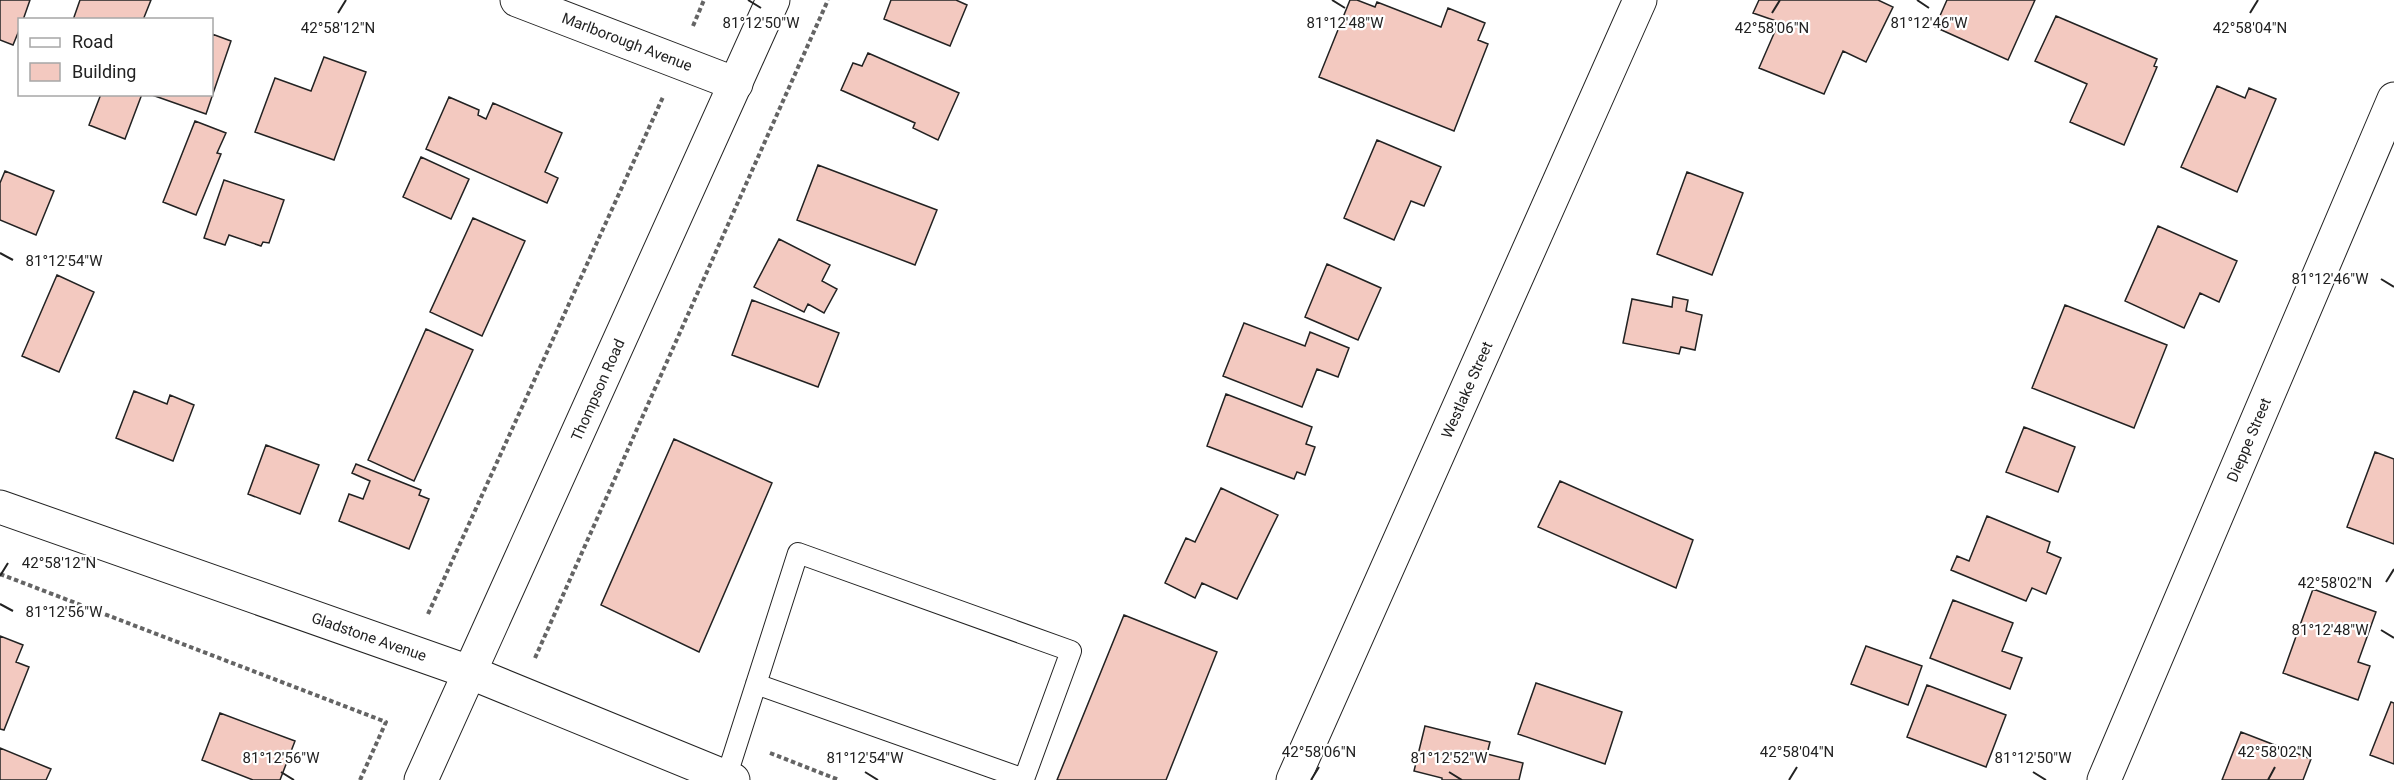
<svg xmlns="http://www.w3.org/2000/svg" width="2394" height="780" font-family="Roboto,sans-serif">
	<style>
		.building { fill: #f3c9c0; stroke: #222; stroke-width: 1.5 }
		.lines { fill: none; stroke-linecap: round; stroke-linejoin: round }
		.service-casing { stroke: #222; stroke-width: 22 }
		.minor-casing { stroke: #222; stroke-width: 35 }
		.tertiary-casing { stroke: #222; stroke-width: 35 }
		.path { stroke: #646464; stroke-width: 4; stroke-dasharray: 4.5 3; stroke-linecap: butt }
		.service { stroke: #fff; stroke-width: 20 }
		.minor { stroke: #fff; stroke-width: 33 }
		.tertiary { stroke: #fff; stroke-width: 33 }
		.ticks { fill: none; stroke: #222; stroke-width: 2 }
		.labels { text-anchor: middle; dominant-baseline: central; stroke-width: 4.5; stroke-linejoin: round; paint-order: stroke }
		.street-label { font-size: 15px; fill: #222; stroke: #fff }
		.ticks-label { font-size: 15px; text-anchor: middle; fill: #222; stroke: #fff; stroke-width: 4.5; stroke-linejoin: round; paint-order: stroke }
	</style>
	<rect width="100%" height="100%" fill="#fff"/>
	<path class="building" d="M 0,0 L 30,0 L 23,20 L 20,20 L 20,28 L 13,45 L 0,40 Z
		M 80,0 L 151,0 L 143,20 L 73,20 Z
		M 891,0 L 956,0 L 967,5 L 950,46 L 884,19 Z
		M 1350,0 L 1357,0 L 1375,7 L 1377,2 L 1441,27 L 1448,8 L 1485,23 L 1478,40 L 1488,44 L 1454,131 L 1319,77 Z
		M 1759,0 L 1878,0 L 1893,7 L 1866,62 L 1843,51 L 1824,94 L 1759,68 L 1779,22 L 1753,13 Z
		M 1947,0 L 2035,0 L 2008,60 L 1935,27 Z
		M 2056,16 L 2157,59 L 2154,66 L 2157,67 L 2124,145 L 2070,122 L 2087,84 L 2035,61 Z
		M 212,34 L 231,41 L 206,114 L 152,95 L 212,94 Z
		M 868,53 L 959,93 L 938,140 L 913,128 L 915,123 L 841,90 L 853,63 L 862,66 Z
		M 324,57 L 366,72 L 334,160 L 255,132 L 275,78 L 311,91 Z
		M 2217,86 L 2245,98 L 2249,88 L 2276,99 L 2237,192 L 2181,167 Z
		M 101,94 L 142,94 L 125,139 L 89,125 Z
		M 449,97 L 479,110 L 478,115 L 486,119 L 493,103 L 562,133 L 545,172 L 558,178 L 547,203 L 426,149 Z
		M 195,121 L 226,133 L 217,153 L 221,154 L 196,215 L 163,202 Z
		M 1377,140 L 1441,167 L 1424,206 L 1411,201 L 1394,240 L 1344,218 Z
		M 421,157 L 469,179 L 451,219 L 403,197 Z
		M 818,165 L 937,210 L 915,265 L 797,220 Z
		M 5,171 L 54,191 L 36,235 L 0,220 L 0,183 Z
		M 1687,172 L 1743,193 L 1712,275 L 1657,254 Z
		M 224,180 L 284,200 L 269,243 L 263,242 L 261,246 L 229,235 L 225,245 L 204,238 Z
		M 473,218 L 525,241 L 482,336 L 430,312 Z
		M 2158,226 L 2237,261 L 2219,302 L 2200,293 L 2184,328 L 2125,301 Z
		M 779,239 L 830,265 L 822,281 L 837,289 L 824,313 L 808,304 L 804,312 L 754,287 Z
		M 1327,264 L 1381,288 L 1358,340 L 1305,317 Z
		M 57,275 L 94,292 L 59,372 L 22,356 Z
		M 1673,297 L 1688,300 L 1686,311 L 1702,315 L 1695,350 L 1681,347 L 1679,354 L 1623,343 L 1632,299 L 1672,307 Z
		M 752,300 L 839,333 L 818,387 L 732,355 Z
		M 2065,305 L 2167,345 L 2134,428 L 2032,388 Z
		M 1244,323 L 1305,346 L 1310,332 L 1349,348 L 1338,377 L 1317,369 L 1302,407 L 1223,376 Z
		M 426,329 L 473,350 L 414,481 L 368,460 Z
		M 134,391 L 167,404 L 170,395 L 194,405 L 173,461 L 116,438 Z
		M 1226,394 L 1312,427 L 1306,444 L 1315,447 L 1305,475 L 1297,472 L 1294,479 L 1207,446 Z
		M 2024,427 L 2075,447 L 2058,492 L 2006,472 Z
		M 674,439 L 772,483 L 699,652 L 601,605 Z
		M 266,445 L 319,465 L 300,514 L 248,494 Z
		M 2375,452 L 2394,459 L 2394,544 L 2347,527 Z
		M 356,464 L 421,490 L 419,495 L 429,499 L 409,549 L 339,521 L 349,494 L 363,499 L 370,481 L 352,473 Z
		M 1560,481 L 1693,540 L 1676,588 L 1538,527 Z
		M 1221,488 L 1278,515 L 1237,599 L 1202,583 L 1195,598 L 1165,583 L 1186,538 L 1195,542 Z
		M 1987,516 L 2050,542 L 2047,552 L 2061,558 L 2046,594 L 2032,588 L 2026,601 L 1951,570 L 1957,556 L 1969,561 Z
		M 2313,589 L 2376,612 L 2358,662 L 2370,666 L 2358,700 L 2283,673 Z
		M 1953,600 L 2013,623 L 2002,651 L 2022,658 L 2010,689 L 1930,658 Z
		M 1124,615 L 1217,652 L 1166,780 L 1057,780 Z
		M 0,636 L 23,645 L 16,662 L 29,667 L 4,730 L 0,729 Z
		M 1866,646 L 1922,666 L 1908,705 L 1851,684 Z
		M 1536,683 L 1622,712 L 1605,764 L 1518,734 Z
		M 1927,685 L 2006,715 L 1986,767 L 1907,737 Z
		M 2391,702 L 2394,703 L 2394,764 L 2370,755 Z
		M 220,713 L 295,741 L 280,780 L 253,780 L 202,760 Z
		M 1425,726 L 1490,742 L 1487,754 L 1523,763 L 1519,780 L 1442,780 L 1442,778 L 1414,771 Z
		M 2241,732 L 2311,759 L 2303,780 L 2222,780 Z
		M 0,748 L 51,769 L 46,780 L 0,780 Z"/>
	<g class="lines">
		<defs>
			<path id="service" d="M 726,778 L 798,553 L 1071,651 L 1024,779 L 756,684"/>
			<path id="minor" d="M 517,0 L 736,84
				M 0,507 L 469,672 L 733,780
				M 1293,780 L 1640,0
				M 2104,780 L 2394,99"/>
			<path id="tertiary" d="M 421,780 L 773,0"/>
		</defs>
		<use href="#service" class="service-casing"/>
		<use href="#minor" class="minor-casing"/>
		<use href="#tertiary" class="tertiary-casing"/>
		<path class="path" d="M 693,26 L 704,0
			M 0,574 L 386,722 L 360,780
			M 428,614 L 663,97
			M 535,658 L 828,0
			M 770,753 L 839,780"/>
		<use href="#service" class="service"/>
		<use href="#minor" class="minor"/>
		<use href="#tertiary" class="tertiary"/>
	</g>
	<path class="ticks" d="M 748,0 L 761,8M 1332,0 L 1345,8M 1917,0 L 1929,8M 338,13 L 346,0M 1772,13 L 1780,0M 2250,13 L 2258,0M 0,253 L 13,260M 2381,279 L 2394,287M 0,576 L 8,563M 2386,582 L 2394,569M 0,604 L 13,611M 2381,630 L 2394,638M 281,772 L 294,780M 865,772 L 878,780M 1449,772 L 1462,780M 2033,772 L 2046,780M 1311,780 L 1319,767M 1789,780 L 1797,767M 2268,780 L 2275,767"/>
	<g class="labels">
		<g class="street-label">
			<text transform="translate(627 42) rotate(21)">Marlborough Avenue</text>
			<text transform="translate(598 390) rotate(-66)">Thompson Road</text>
			<text transform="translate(1467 390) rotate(-66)">Westlake Street</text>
			<text transform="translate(2249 440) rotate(-67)">Dieppe Street</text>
			<text transform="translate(369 637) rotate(19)">Gladstone Avenue</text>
		</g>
	</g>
	<g class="ticks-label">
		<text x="761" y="28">81°12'50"W</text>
		<text x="1345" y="28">81°12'48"W</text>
		<text x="1929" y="28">81°12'46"W</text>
		<text x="2250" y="33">42°58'04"N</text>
		<text x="338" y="33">42°58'12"N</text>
		<text x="1772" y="33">42°58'06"N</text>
		<text x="64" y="266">81°12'54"W</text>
		<text x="2330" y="284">81°12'46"W</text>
		<text x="59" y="568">42°58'12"N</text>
		<text x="2335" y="588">42°58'02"N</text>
		<text x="64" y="617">81°12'56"W</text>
		<text x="2330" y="635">81°12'48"W</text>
		<text x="1319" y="757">42°58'06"N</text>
		<text x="1797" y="757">42°58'04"N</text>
		<text x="2275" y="757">42°58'02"N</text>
		<text x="281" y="763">81°12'56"W</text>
		<text x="865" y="763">81°12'54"W</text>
		<text x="1449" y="763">81°12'52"W</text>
		<text x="2033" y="763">81°12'50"W</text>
	</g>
	<rect x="18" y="18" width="195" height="78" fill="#ffffff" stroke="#a7a7a7" stroke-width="1.5"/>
	<rect x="30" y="38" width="30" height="9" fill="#ffffff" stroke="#a7a7a7" stroke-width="1.5"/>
	<text x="72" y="48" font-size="18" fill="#222222">Road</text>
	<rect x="30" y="63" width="30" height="18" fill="#f3c9c0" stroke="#a7a7a7" stroke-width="1.5"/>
	<text x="72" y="78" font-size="18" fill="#222222">Building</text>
</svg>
